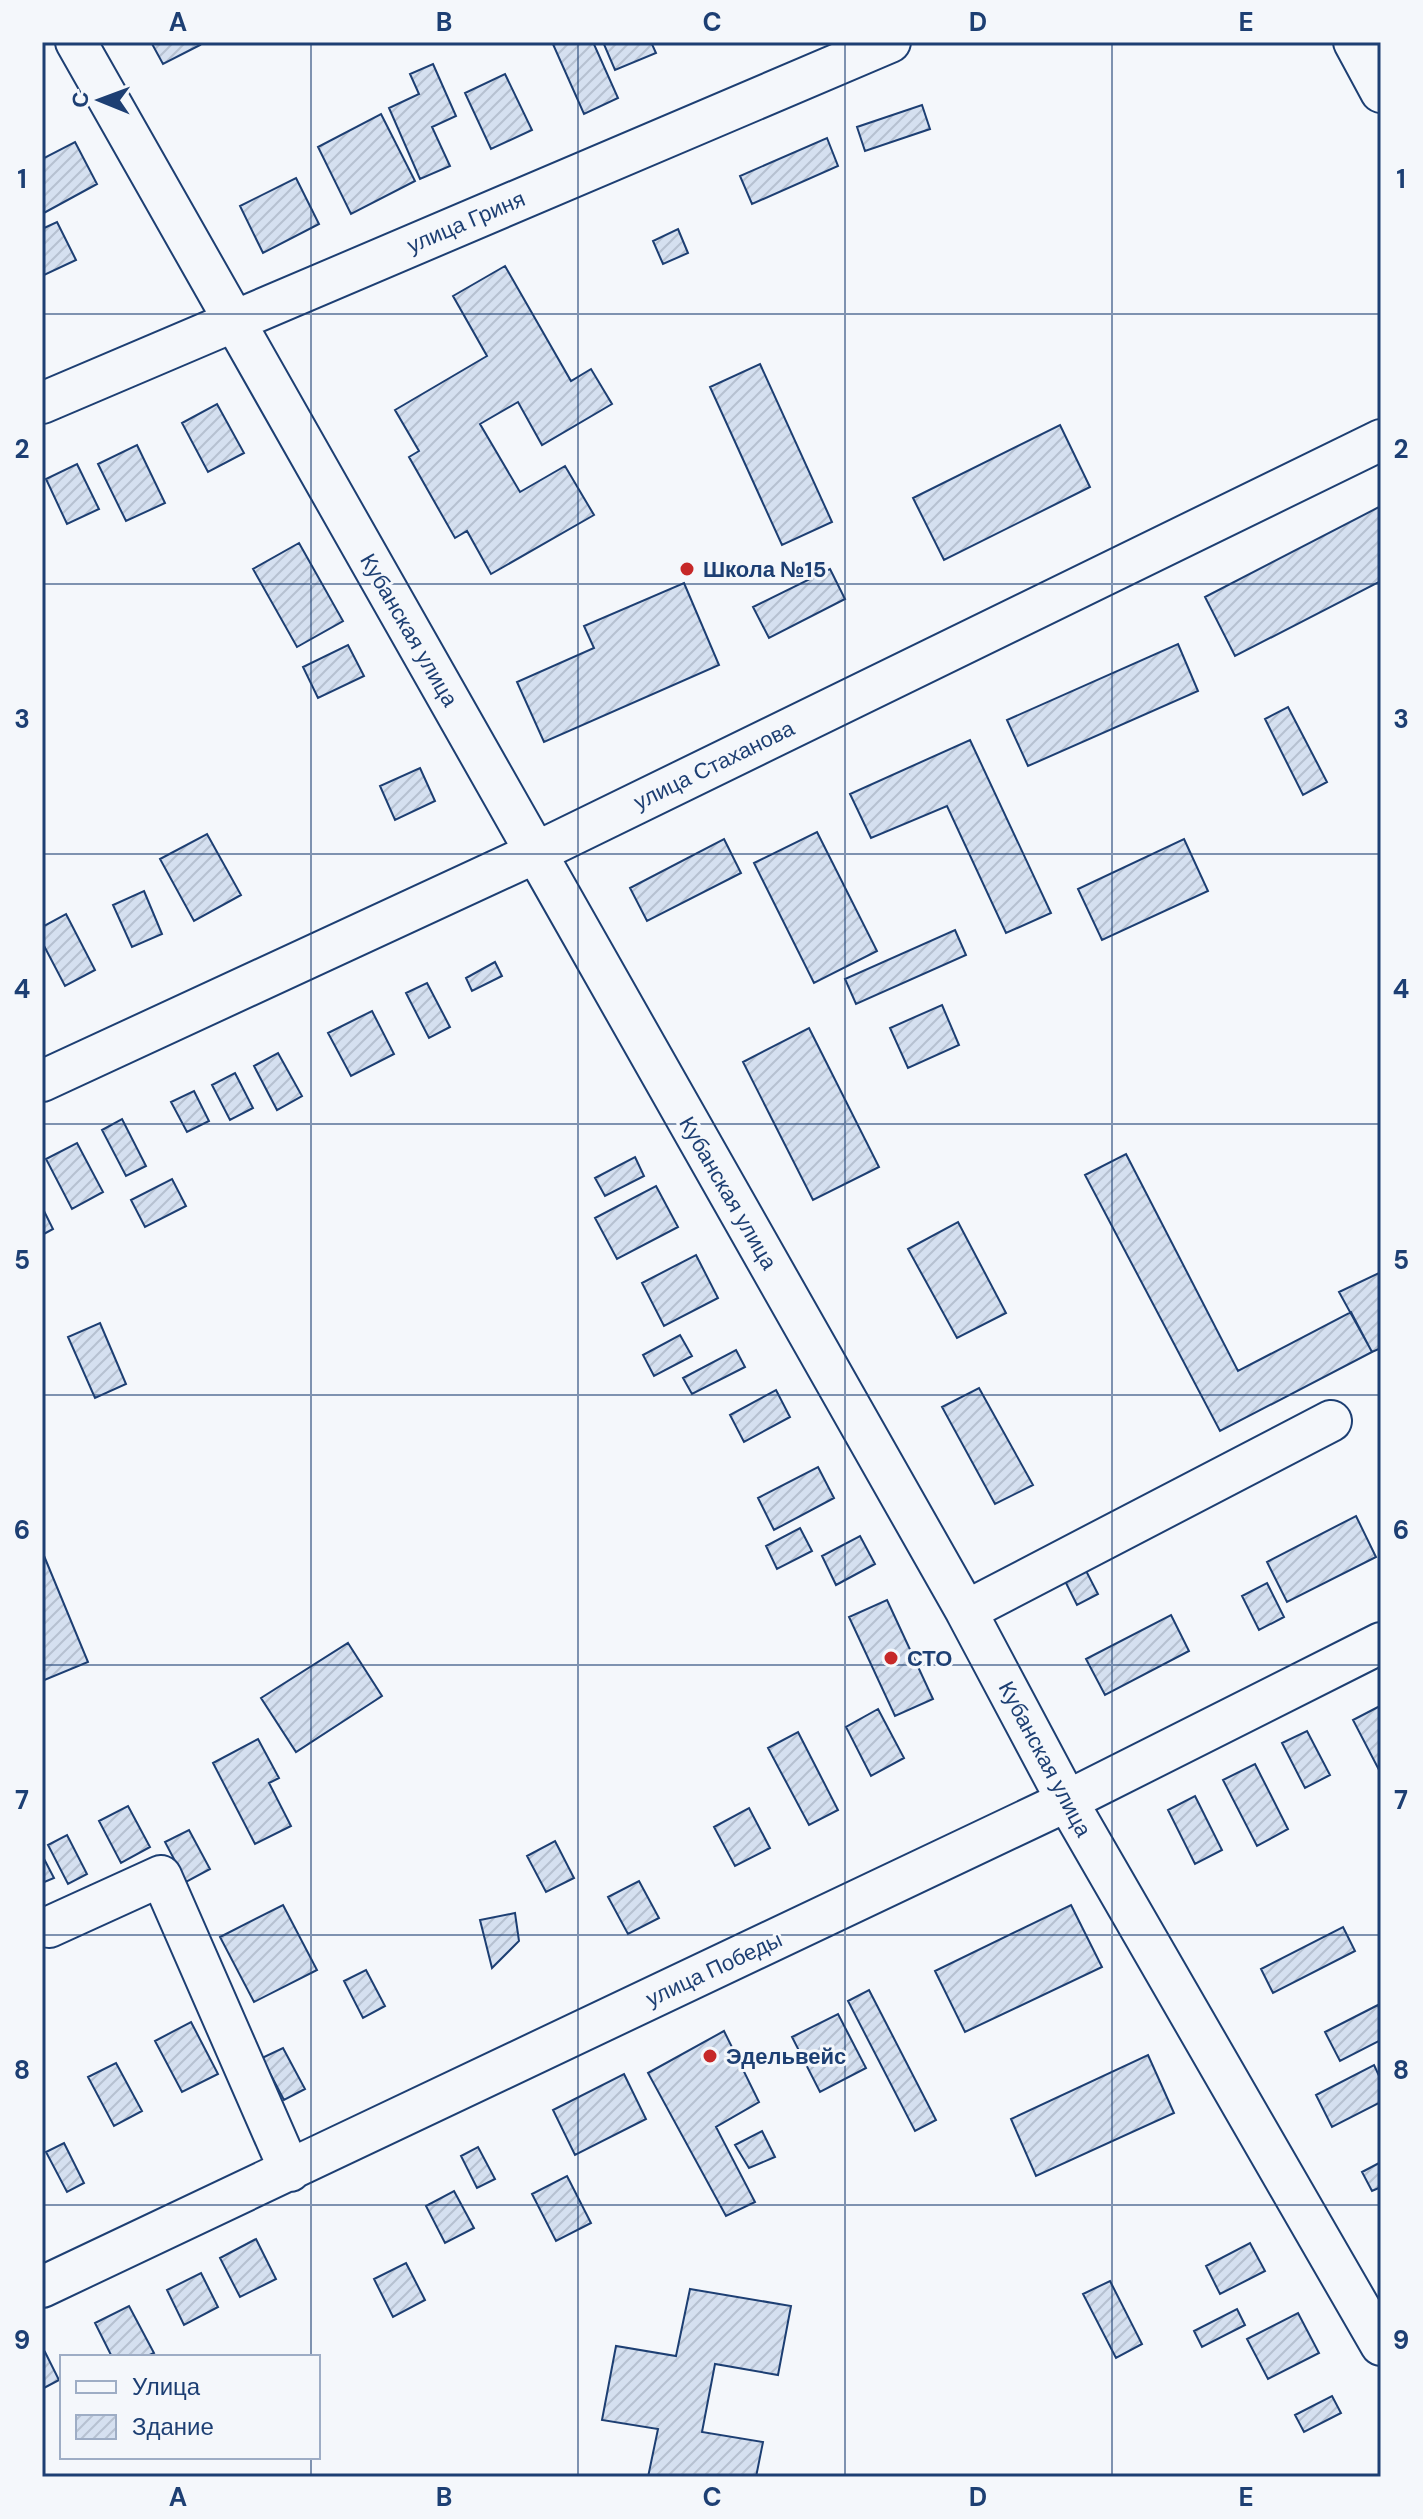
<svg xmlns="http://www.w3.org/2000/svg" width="1423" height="2519" font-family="'DM Sans',sans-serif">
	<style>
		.building { fill: url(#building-hatch); stroke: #1d3f73; stroke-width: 2 }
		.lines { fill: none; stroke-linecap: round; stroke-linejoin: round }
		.minor-casing { stroke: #1d3f73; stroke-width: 44 }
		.minor { stroke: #f4f7fb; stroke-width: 40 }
		.grid { fill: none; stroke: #1d3f73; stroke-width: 2; stroke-opacity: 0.55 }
		.poi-dot { fill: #c62828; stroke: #f4f7fb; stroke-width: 3 }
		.labels { text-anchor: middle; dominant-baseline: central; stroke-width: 6; stroke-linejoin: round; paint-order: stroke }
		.street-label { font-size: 22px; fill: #1d3f73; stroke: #f4f7fb }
		.poi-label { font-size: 22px; font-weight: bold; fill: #1d3f73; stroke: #f4f7fb; text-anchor: start }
		.neatline { fill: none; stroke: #1d3f73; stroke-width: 3 }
		.grid-label { font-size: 26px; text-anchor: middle; font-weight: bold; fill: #1d3f73 }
	</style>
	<defs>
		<pattern id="building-hatch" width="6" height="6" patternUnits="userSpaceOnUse" patternTransform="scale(2)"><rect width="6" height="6" fill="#d5e0f0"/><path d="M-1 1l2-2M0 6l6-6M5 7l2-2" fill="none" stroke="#b6c1d1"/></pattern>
	</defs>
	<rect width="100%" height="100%" fill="#f4f7fb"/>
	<path class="building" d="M 151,42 L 198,42 L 200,45 L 163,64 Z
		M 552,42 L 593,42 L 618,98 L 584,114 Z
		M 603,42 L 651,42 L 656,53 L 615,70 Z
		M 433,64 L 456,116 L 432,127 L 450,166 L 420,179 L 389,108 L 419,94 L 410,74 Z
		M 505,74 L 532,130 L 491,149 L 465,93 Z
		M 922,105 L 930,129 L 865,151 L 857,127 Z
		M 381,114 L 415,181 L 351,214 L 318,147 Z
		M 827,138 L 838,166 L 752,204 L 740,176 Z
		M 75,142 L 97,184 L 42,214 L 42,159 Z
		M 296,178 L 319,224 L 263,253 L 240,206 Z
		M 57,222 L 76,260 L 42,276 L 42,229 Z
		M 678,229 L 688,253 L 663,264 L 653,241 Z
		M 505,266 L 571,381 L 591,369 L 612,404 L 542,445 L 518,402 L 480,424 L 520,492 L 565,466 L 594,515 L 491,574 L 467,531 L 455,538 L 409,457 L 419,451 L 395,410 L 487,356 L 453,296 Z
		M 760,364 L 832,522 L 782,545 L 710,387 Z
		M 217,404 L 244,453 L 208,472 L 182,423 Z
		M 1060,425 L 1090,487 L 944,560 L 913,498 Z
		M 137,445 L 165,503 L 126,521 L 98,464 Z
		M 77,464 L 99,509 L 67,524 L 46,479 Z
		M 1381,506 L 1381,581 L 1235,656 L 1205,597 Z
		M 299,543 L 343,621 L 297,647 L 253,569 Z
		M 830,569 L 845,599 L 769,638 L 753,607 Z
		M 684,583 L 719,665 L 544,742 L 517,682 L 594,648 L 584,626 Z
		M 1178,644 L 1198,691 L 1028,766 L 1007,720 Z
		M 348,645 L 364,676 L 318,698 L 303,667 Z
		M 1288,707 L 1327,782 L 1303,795 L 1265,719 Z
		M 970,740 L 1051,913 L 1006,933 L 947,806 L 871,838 L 850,794 Z
		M 420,768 L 435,801 L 395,820 L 380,786 Z
		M 817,832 L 877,951 L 814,983 L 754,863 Z
		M 207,834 L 241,895 L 194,921 L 160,859 Z
		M 724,839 L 741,873 L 647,921 L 630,888 Z
		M 1184,839 L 1208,891 L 1102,940 L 1078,889 Z
		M 144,891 L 162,934 L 132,947 L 113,905 Z
		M 66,914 L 95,970 L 65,986 L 42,942 L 42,927 Z
		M 955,930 L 966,955 L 856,1004 L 845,979 Z
		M 495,962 L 502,976 L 472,991 L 466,978 Z
		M 427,983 L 450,1027 L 429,1038 L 406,993 Z
		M 942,1005 L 959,1045 L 908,1068 L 890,1028 Z
		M 372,1011 L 394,1054 L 351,1076 L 328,1033 Z
		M 809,1028 L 879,1167 L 813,1200 L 743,1062 Z
		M 278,1053 L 302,1096 L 277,1110 L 254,1066 Z
		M 235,1073 L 253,1108 L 230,1120 L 212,1085 Z
		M 194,1091 L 209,1121 L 187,1132 L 171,1102 Z
		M 122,1119 L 146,1166 L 126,1176 L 102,1130 Z
		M 77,1143 L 103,1192 L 72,1209 L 46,1159 Z
		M 1126,1154 L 1238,1371 L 1351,1312 L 1372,1352 L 1220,1431 L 1085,1175 Z
		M 635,1157 L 644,1176 L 605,1196 L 595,1178 Z
		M 172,1179 L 186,1206 L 145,1227 L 131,1200 Z
		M 656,1186 L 678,1227 L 617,1259 L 595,1218 Z
		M 42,1207 L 53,1229 L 42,1235 Z
		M 958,1222 L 1006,1313 L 957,1338 L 908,1249 Z
		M 696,1255 L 718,1298 L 664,1326 L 642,1283 Z
		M 1381,1272 L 1381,1348 L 1372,1352 L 1339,1292 Z
		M 100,1323 L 126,1384 L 95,1398 L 68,1337 Z
		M 680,1335 L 692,1356 L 654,1376 L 643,1355 Z
		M 736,1350 L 745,1367 L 692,1394 L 683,1378 Z
		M 979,1388 L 1033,1485 L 995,1504 L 942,1407 Z
		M 776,1390 L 790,1417 L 744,1442 L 730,1415 Z
		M 818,1467 L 834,1498 L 774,1530 L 758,1498 Z
		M 1356,1516 L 1376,1557 L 1287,1602 L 1267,1562 Z
		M 800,1528 L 812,1551 L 777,1569 L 766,1546 Z
		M 860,1536 L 875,1564 L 836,1585 L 822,1556 Z
		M 42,1551 L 88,1662 L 42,1681 Z
		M 1083,1565 L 1098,1594 L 1077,1605 L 1062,1575 Z
		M 1267,1583 L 1284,1617 L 1259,1630 L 1242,1596 Z
		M 887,1600 L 933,1699 L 895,1716 L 849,1617 Z
		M 1171,1615 L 1189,1651 L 1105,1695 L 1086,1659 Z
		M 348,1643 L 382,1696 L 296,1752 L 261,1698 Z
		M 1380,1706 L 1381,1769 L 1379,1770 L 1353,1720 Z
		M 878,1709 L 904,1758 L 871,1776 L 846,1727 Z
		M 1307,1731 L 1330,1775 L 1305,1788 L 1282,1743 Z
		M 798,1732 L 838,1810 L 809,1825 L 768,1748 Z
		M 258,1739 L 279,1778 L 269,1783 L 291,1826 L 255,1844 L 213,1763 Z
		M 1255,1764 L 1288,1829 L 1257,1846 L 1223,1780 Z
		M 1195,1796 L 1222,1850 L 1195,1864 L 1168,1810 Z
		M 128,1806 L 150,1847 L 121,1863 L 99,1821 Z
		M 749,1808 L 770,1848 L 735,1866 L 714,1827 Z
		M 189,1830 L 210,1869 L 186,1882 L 165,1842 Z
		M 67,1835 L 87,1874 L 68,1884 L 48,1845 Z
		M 555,1841 L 574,1878 L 546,1892 L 527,1856 Z
		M 42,1855 L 54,1878 L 42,1883 Z
		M 639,1881 L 659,1918 L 628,1934 L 608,1897 Z
		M 283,1905 L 317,1970 L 254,2002 L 220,1937 Z
		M 1071,1905 L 1102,1967 L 965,2032 L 935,1971 Z
		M 515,1913 L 519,1941 L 492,1968 L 480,1920 Z
		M 1343,1927 L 1355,1951 L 1273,1993 L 1261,1969 Z
		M 366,1970 L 385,2006 L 363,2018 L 344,1981 Z
		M 869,1990 L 936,2120 L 915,2131 L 848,2001 Z
		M 1378,2005 L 1381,2012 L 1381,2040 L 1340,2061 L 1325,2032 Z
		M 838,2014 L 866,2068 L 820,2092 L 792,2037 Z
		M 191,2022 L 218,2074 L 182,2092 L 155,2041 Z
		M 724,2031 L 759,2102 L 716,2127 L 755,2202 L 726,2216 L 648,2073 Z
		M 283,2048 L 305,2089 L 284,2100 L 262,2058 Z
		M 1148,2055 L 1174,2113 L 1036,2176 L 1011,2119 Z
		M 116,2063 L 142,2111 L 114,2126 L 88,2077 Z
		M 1374,2065 L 1381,2080 L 1381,2102 L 1332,2127 L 1316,2095 Z
		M 624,2074 L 646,2119 L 575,2155 L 553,2110 Z
		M 762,2131 L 775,2157 L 749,2168 L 735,2145 Z
		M 64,2143 L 84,2183 L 67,2192 L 46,2152 Z
		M 478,2147 L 495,2179 L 477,2188 L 461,2156 Z
		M 1381,2162 L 1381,2187 L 1372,2191 L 1362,2172 Z
		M 567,2176 L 591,2223 L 556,2241 L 532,2194 Z
		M 454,2191 L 474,2228 L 445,2243 L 426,2206 Z
		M 256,2239 L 276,2279 L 240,2297 L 220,2258 Z
		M 1250,2243 L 1265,2271 L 1220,2294 L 1206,2266 Z
		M 406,2263 L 425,2300 L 393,2317 L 374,2279 Z
		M 201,2273 L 218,2307 L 184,2325 L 167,2290 Z
		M 1110,2281 L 1142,2344 L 1116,2358 L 1083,2294 Z
		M 690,2289 L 791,2306 L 778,2375 L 715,2364 L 702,2432 L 763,2442 L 756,2477 L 648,2477 L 658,2429 L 602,2420 L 616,2346 L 676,2356 Z
		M 129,2306 L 154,2353 L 145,2357 L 112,2357 L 95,2323 Z
		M 1237,2309 L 1245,2325 L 1202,2347 L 1194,2331 Z
		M 1298,2313 L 1319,2353 L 1268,2379 L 1247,2339 Z
		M 45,2352 L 59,2380 L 42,2389 L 42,2354 Z
		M 1332,2396 L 1341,2413 L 1304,2432 L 1295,2415 Z"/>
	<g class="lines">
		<defs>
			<path id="minor" d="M 76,42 L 966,1611 L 1067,1801 L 1381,2345
				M 1354,42 L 1381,92
				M 42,403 L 890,42
				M 42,1081 L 535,853 L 1381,440
				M 966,1611 L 1331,1421
				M 49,1927 L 161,1876 L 290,2171
				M 42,2287 L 1067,1801 L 1381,1643"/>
		</defs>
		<use href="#minor" class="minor-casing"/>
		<use href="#minor" class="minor"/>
	</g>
	<path class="grid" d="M 311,42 L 311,2357M 578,42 L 578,2477M 845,42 L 845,2477M 1112,42 L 1112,2477M 42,314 L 1381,314M 42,584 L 1381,584M 42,854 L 1381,854M 42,1124 L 1381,1124M 42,1395 L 1381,1395M 42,1665 L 1381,1665M 42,1935 L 1381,1935M 42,2205 L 1381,2205M 311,2457 L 311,2477"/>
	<g class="poi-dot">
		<circle cx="687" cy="569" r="8"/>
		<circle cx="891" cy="1658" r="8"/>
		<circle cx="710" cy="2056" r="8"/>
	</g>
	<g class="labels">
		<g class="street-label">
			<text transform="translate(466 222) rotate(-23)">улица Гриня</text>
			<text transform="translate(409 630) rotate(60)">Кубанская улица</text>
			<text transform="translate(714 765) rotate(-26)">улица Стаханова</text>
			<text transform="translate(728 1193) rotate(60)">Кубанская улица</text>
			<text transform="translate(1045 1759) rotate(62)">Кубанская улица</text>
			<text transform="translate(714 1969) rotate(-25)">улица Победы</text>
		</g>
		<g class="poi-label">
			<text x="703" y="569">Школа №15</text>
			<text x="907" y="1658">СТО</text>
			<text x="726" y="2056">Эдельвейс</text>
		</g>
	</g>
	<rect width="1423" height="2519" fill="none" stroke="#f4f7fb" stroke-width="88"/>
	<rect x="60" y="2355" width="260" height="104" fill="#f4f7fb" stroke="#9eadc5" stroke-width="2"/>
	<rect x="76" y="2381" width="40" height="12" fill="#f4f7fb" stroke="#9eadc5" stroke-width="2"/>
	<text x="132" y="2395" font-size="24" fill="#1d3f73">Улица</text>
	<rect x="76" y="2415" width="40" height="24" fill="url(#building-hatch)" stroke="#9eadc5" stroke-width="2"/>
	<text x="132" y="2435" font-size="24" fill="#1d3f73">Здание</text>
	<g transform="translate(100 100) rotate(271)" stroke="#f4f7fb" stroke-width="6" paint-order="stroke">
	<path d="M0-6L14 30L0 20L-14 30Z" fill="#1d3f73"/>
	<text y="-12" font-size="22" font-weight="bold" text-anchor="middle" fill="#1d3f73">С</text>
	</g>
	<rect x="44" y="44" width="1335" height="2431" class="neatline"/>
	<g class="grid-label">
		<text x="178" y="31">A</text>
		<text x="444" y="31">B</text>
		<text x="712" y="31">C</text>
		<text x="978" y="31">D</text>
		<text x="1246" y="31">E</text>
		<text x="22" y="188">1</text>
		<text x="1401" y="188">1</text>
		<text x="22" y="458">2</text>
		<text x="1401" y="458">2</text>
		<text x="22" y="728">3</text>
		<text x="1401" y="728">3</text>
		<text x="22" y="998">4</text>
		<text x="1401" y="998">4</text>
		<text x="22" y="1269">5</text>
		<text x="1401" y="1269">5</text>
		<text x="22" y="1539">6</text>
		<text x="1401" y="1539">6</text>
		<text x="22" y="1809">7</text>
		<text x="1401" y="1809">7</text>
		<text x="22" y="2079">8</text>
		<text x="1401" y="2079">8</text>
		<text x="22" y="2349">9</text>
		<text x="1401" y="2349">9</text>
		<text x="178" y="2506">A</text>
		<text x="444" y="2506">B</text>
		<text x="712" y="2506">C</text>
		<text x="978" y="2506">D</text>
		<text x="1246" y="2506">E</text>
	</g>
</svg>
